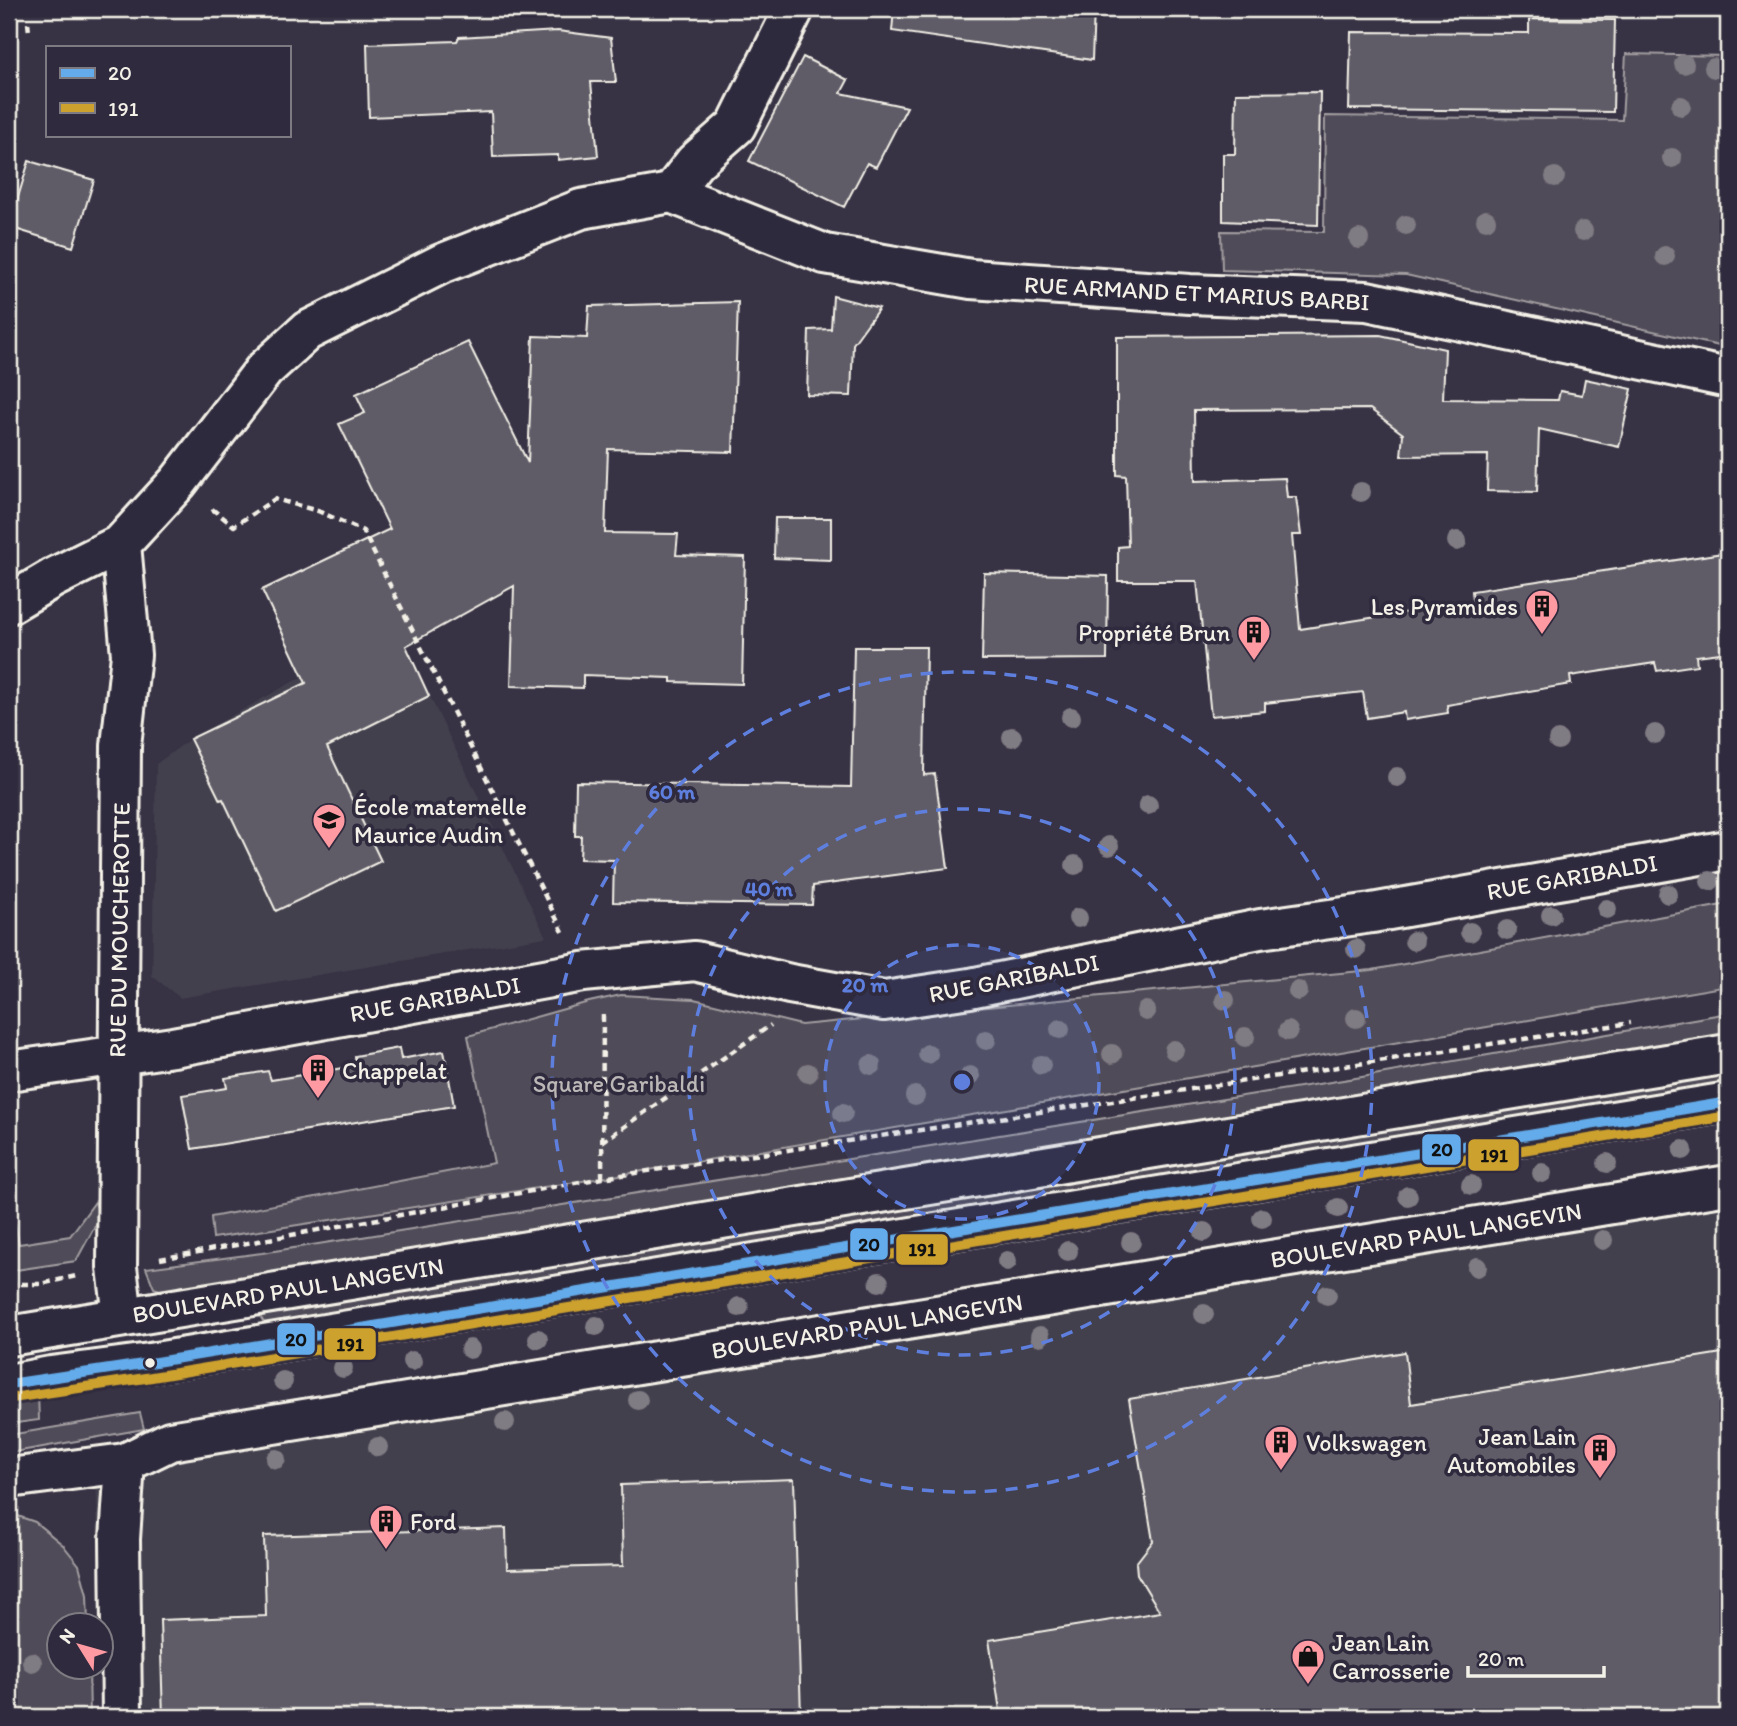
<svg xmlns="http://www.w3.org/2000/svg" width="1737" height="1726" font-family="Itim,sans-serif">
	<style>
		.built { fill: #433f4e }
		.green { fill: #504b59; stroke: #a29ea0; stroke-width: 2 }
		.building { fill: #5f5c67; stroke: #f4f1e8; stroke-width: 2 }
		.lines { fill: none; stroke-linecap: round; stroke-linejoin: round }
		.minor-casing { stroke: #f4f1e8; stroke-width: 44 }
		.major-casing { stroke: #f4f1e8; stroke-width: 44 }
		.path { stroke: #f4f1e8; stroke-width: 4.5; stroke-dasharray: 7 5; stroke-linecap: butt }
		.minor { stroke: #2f2a3d; stroke-width: 38 }
		.major { stroke: #2f2a3d; stroke-width: 38 }
		.bus-1-casing { stroke: #2f2a3d; stroke-width: 16 }
		.bus-2-casing { stroke: #2f2a3d; stroke-width: 16 }
		.bus-1 { stroke: #63abea; stroke-width: 10 }
		.bus-2 { stroke: #cda12e; stroke-width: 10 }
		.tree { fill: #807b83 }
		.ring { fill: none; stroke: #5e7fdd; stroke-width: 3.5; stroke-dasharray: 12 9 }
		.bus-dot { fill: #f4f1e8; stroke: #2f2a3d; stroke-width: 2.5 }
		.labels { text-anchor: middle; dominant-baseline: central; stroke-width: 7; stroke-linejoin: round; paint-order: stroke }
		.street-label { font-size: 24px; fill: #f4f1e8; stroke: #2f2a3d }
		.poi-label { font-size: 24px; fill: #f4f1e8; stroke: #2f2a3d; text-anchor: start }
		.park-label { font-size: 24px; fill: #bbb7b6; stroke: #2f2a3d }
		.centre { fill: #5e7fdd; stroke: #2f2a3d; stroke-width: 3.5 }
		.ring-label { font-size: 21px; text-anchor: middle; font-weight: bold; fill: #5e7fdd; stroke: #2f2a3d; stroke-width: 7; stroke-linejoin: round; paint-order: stroke }
		.line-badge { stroke: #2f2a3d; stroke-width: 2.5 }
		.pale-badge-label { font-size: 19px; text-anchor: middle; font-weight: bold; fill: #111 }
	</style>
	<rect width="100%" height="100%" fill="#373244"/>
	<filter id="ink" filterUnits="userSpaceOnUse"><feTurbulence type="fractalNoise" baseFrequency=".0143" numOctaves="2"/><feDisplacementMap in="SourceGraphic" scale="14" xChannelSelector="R" yChannelSelector="G"/><feConvolveMatrix kernelMatrix="1 2 1 2 8 2 1 2 1" color-interpolation-filters="sRGB"/></filter>
	<g filter="url(#ink)">
		<path class="built" d="M 357,545 L 546,937 L 180,998 L 152,976 L 156,764 L 190,739 L 303,676 Z
			M 1728,1194 L 1728,1717 L 101,1717 L 102,1624 L 99,1624 L 96,1460 Z"/>
		<path class="green" d="M 1626,54 L 1728,56 L 1728,348 L 1406,275 L 1222,270 L 1221,231 L 1324,232 L 1325,116 L 1622,120 Z
			M 1728,904 L 1728,986 L 602,1178 L 213,1238 L 211,1217 L 494,1163 L 468,1036 L 589,1002 L 621,995 L 694,999 L 801,1025 L 1372,970 Z
			M 1728,1013 L 1728,1040 L 169,1293 L 154,1288 L 146,1268 L 262,1253 L 1368,1076 Z
			M 1728,1068 L 1728,1090 L 268,1330 L 256,1309 Z
			M 9,1200 L 11,1200 L 19,1244 L 70,1236 L 95,1202 L 100,1217 L 76,1261 L 9,1271 Z
			M 38,1393 L 39,1420 L 9,1424 L 9,1398 Z
			M 140,1413 L 144,1429 L 9,1453 L 9,1435 Z
			M 9,1513 L 35,1522 L 63,1545 L 79,1565 L 87,1595 L 88,1624 L 60,1624 L 60,1666 L 89,1667 L 90,1717 L 9,1717 Z"/>
		<path class="building" d="M 894,9 L 1094,9 L 1092,60 L 892,31 Z
			M 1529,19 L 1615,20 L 1613,112 L 1349,109 L 1351,32 L 1529,33 Z
			M 558,31 L 611,38 L 616,82 L 591,82 L 598,156 L 558,160 L 558,155 L 493,157 L 491,112 L 369,117 L 367,44 L 457,41 L 459,37 Z
			M 803,57 L 848,80 L 841,93 L 907,107 L 876,167 L 867,163 L 844,207 L 749,161 Z
			M 1320,92 L 1318,225 L 1223,221 L 1223,154 L 1235,154 L 1236,93 Z
			M 29,161 L 94,180 L 73,247 L 9,227 Z
			M 833,296 L 879,308 L 853,344 L 851,396 L 807,395 L 809,330 L 831,329 Z
			M 738,302 L 733,452 L 608,449 L 605,533 L 678,534 L 676,555 L 745,557 L 742,684 L 671,682 L 671,678 L 583,675 L 583,688 L 511,686 L 514,586 L 406,646 L 429,696 L 327,747 L 381,861 L 276,911 L 223,799 L 220,800 L 190,739 L 306,683 L 262,590 L 390,529 L 339,424 L 365,413 L 356,394 L 468,342 L 528,463 L 533,336 L 587,338 L 589,306 Z
			M 1380,335 L 1445,349 L 1443,399 L 1558,400 L 1560,391 L 1582,395 L 1585,379 L 1632,389 L 1619,447 L 1539,429 L 1537,492 L 1487,491 L 1488,455 L 1401,456 L 1403,434 L 1370,409 L 1194,410 L 1195,481 L 1285,478 L 1287,497 L 1296,497 L 1301,535 L 1292,535 L 1300,629 L 1473,602 L 1472,591 L 1723,553 L 1725,563 L 1728,563 L 1728,652 L 1696,656 L 1697,665 L 1657,671 L 1655,663 L 1570,676 L 1571,684 L 1447,705 L 1448,713 L 1405,720 L 1404,712 L 1367,718 L 1363,692 L 1265,703 L 1265,711 L 1211,716 L 1197,581 L 1118,581 L 1118,547 L 1128,546 L 1126,476 L 1117,475 L 1117,337 Z
			M 775,518 L 831,518 L 831,560 L 774,558 Z
			M 984,573 L 1108,576 L 1107,659 L 982,660 Z
			M 854,647 L 926,647 L 924,775 L 935,774 L 948,868 L 813,886 L 812,905 L 613,902 L 614,860 L 580,859 L 581,836 L 575,836 L 576,782 L 851,787 Z
			M 399,1048 L 401,1059 L 444,1051 L 454,1106 L 192,1149 L 182,1095 L 227,1088 L 225,1078 L 268,1071 L 271,1080 L 356,1066 L 355,1056 Z
			M 1405,1352 L 1411,1404 L 1728,1352 L 1728,1717 L 1001,1717 L 989,1640 L 1160,1612 L 1137,1574 L 1136,1563 L 1153,1541 L 1129,1399 Z
			M 794,1479 L 801,1717 L 163,1717 L 160,1620 L 266,1616 L 264,1536 L 506,1528 L 507,1569 L 623,1566 L 621,1485 Z"/>
		<g class="lines">
			<defs>
				<path id="minor" d="M 671,193 L 825,254 L 971,279 L 1190,294 L 1367,301 L 1728,378
					M 121,544 L 131,655 L 121,746 L 117,1267 L 123,1317
					M 9,604 L 53,578 L 121,544 L 178,482 L 264,370 L 307,331 L 441,264 L 581,209 L 671,193 L 695,162 L 736,126 L 794,9
					M 9,1071 L 173,1047 L 583,972 L 695,961 L 790,984 L 884,1001 L 970,988 L 1260,929 L 1372,913 L 1728,850
					M 9,1478 L 125,1463 L 170,1441 L 1728,1185
					M 122,1717 L 120,1539 L 125,1463"/>
				<path id="major" d="M 9,1336 L 1728,1054
					M 9,1384 L 51,1376 L 150,1363 L 1728,1102"/>
			</defs>
			<use href="#minor" class="minor-casing"/>
			<use href="#major" class="major-casing"/>
			<path class="path" d="M 28,23 L 29,32
				M 212,509 L 234,526 L 275,499 L 318,511 L 363,531 L 564,934
				M 602,1142 L 771,1025
				M 602,1178 L 603,1012
				M 160,1259 L 602,1178 L 1630,1023
				M 9,1284 L 41,1284 L 76,1276"/>
			<use href="#minor" class="minor"/>
			<use href="#major" class="major"/>
			<defs>
				<path id="bus-1" d="M 9,1384 L 150,1363 L 1728,1102"/>
				<path id="bus-2" d="M 12,1398 L 152,1377 L 1728,1116"/>
			</defs>
			<use href="#bus-1" class="bus-1-casing"/>
			<use href="#bus-2" class="bus-2-casing"/>
			<use href="#bus-1" class="bus-1"/>
			<use href="#bus-2" class="bus-2"/>
		</g>
		<g class="tree">
			<circle cx="1684" cy="64" r="10"/>
			<circle cx="1714" cy="68" r="10"/>
			<circle cx="1681" cy="106" r="10"/>
			<circle cx="1672" cy="158" r="10"/>
			<circle cx="1555" cy="177" r="10"/>
			<circle cx="1486" cy="220" r="10"/>
			<circle cx="1406" cy="225" r="10"/>
			<circle cx="1583" cy="231" r="10"/>
			<circle cx="1359" cy="239" r="10"/>
			<circle cx="1665" cy="256" r="10"/>
			<circle cx="1361" cy="492" r="10"/>
			<circle cx="1457" cy="541" r="10"/>
			<circle cx="1071" cy="717" r="10"/>
			<circle cx="1655" cy="734" r="10"/>
			<circle cx="1012" cy="737" r="10"/>
			<circle cx="1558" cy="740" r="10"/>
			<circle cx="1397" cy="777" r="10"/>
			<circle cx="1148" cy="805" r="10"/>
			<circle cx="1109" cy="846" r="10"/>
			<circle cx="1075" cy="865" r="10"/>
			<circle cx="1710" cy="881" r="10"/>
			<circle cx="1668" cy="894" r="10"/>
			<circle cx="1607" cy="909" r="10"/>
			<circle cx="1551" cy="915" r="10"/>
			<circle cx="1078" cy="918" r="10"/>
			<circle cx="1507" cy="930" r="10"/>
			<circle cx="1470" cy="932" r="10"/>
			<circle cx="1414" cy="941" r="10"/>
			<circle cx="1356" cy="949" r="10"/>
			<circle cx="1298" cy="991" r="10"/>
			<circle cx="1225" cy="1000" r="10"/>
			<circle cx="1146" cy="1011" r="10"/>
			<circle cx="1356" cy="1018" r="10"/>
			<circle cx="1060" cy="1029" r="10"/>
			<circle cx="1288" cy="1031" r="10"/>
			<circle cx="1245" cy="1037" r="10"/>
			<circle cx="986" cy="1040" r="10"/>
			<circle cx="1174" cy="1050" r="10"/>
			<circle cx="928" cy="1054" r="10"/>
			<circle cx="1112" cy="1054" r="10"/>
			<circle cx="871" cy="1065" r="10"/>
			<circle cx="1041" cy="1065" r="10"/>
			<circle cx="808" cy="1073" r="10"/>
			<circle cx="970" cy="1076" r="10"/>
			<circle cx="915" cy="1096" r="10"/>
			<circle cx="843" cy="1113" r="10"/>
			<circle cx="1683" cy="1150" r="10"/>
			<circle cx="1607" cy="1163" r="10"/>
			<circle cx="1542" cy="1173" r="10"/>
			<circle cx="1471" cy="1185" r="10"/>
			<circle cx="1408" cy="1196" r="10"/>
			<circle cx="1338" cy="1208" r="10"/>
			<circle cx="1262" cy="1218" r="10"/>
			<circle cx="1204" cy="1232" r="10"/>
			<circle cx="1603" cy="1240" r="10"/>
			<circle cx="1131" cy="1242" r="10"/>
			<circle cx="1068" cy="1251" r="10"/>
			<circle cx="1007" cy="1261" r="10"/>
			<circle cx="1477" cy="1267" r="10"/>
			<circle cx="879" cy="1282" r="10"/>
			<circle cx="1327" cy="1295" r="10"/>
			<circle cx="739" cy="1307" r="10"/>
			<circle cx="1204" cy="1314" r="10"/>
			<circle cx="596" cy="1326" r="10"/>
			<circle cx="1040" cy="1336" r="10"/>
			<circle cx="538" cy="1339" r="10"/>
			<circle cx="470" cy="1349" r="10"/>
			<circle cx="412" cy="1361" r="10"/>
			<circle cx="343" cy="1368" r="10"/>
			<circle cx="283" cy="1381" r="10"/>
			<circle cx="638" cy="1400" r="10"/>
			<circle cx="505" cy="1422" r="10"/>
			<circle cx="378" cy="1447" r="10"/>
			<circle cx="276" cy="1459" r="10"/>
			<circle cx="32" cy="1662" r="10"/>
		</g>
	</g>
	<circle cx="962" cy="1082" r="137" fill="#5e7fdd" fill-opacity=".12"/>
	<g class="ring">
		<circle cx="962" cy="1082" r="137"/>
		<circle cx="962" cy="1082" r="273"/>
		<circle cx="962" cy="1082" r="410"/>
	</g>
	<defs>
		<symbol id="building-pin" viewBox="-11 -11 22 30"><path d="M0 17L-7.5 6A9.5 9.5 0 1 1 7.5 6Z" fill="#ff9aa2" stroke="#2f2a3d"/><path d="M-4-6H4V6H1V3H-1V6H-4ZM-2.5-4.3h1.7v1.8h-1.7ZM.8-4.3h1.7v1.8H.8ZM-2.5-1h1.7V.8h-1.7ZM.8-1h1.7V.8H.8Z" fill="#111"/></symbol>
		<symbol id="school-pin" viewBox="-11 -11 22 30"><path d="M0 17L-7.5 6A9.5 9.5 0 1 1 7.5 6Z" fill="#ff9aa2" stroke="#2f2a3d"/><path d="M0-5L7-2L0 1L-7-2ZM-4 1L0 2.5L4 1V4Q0 6-4 4Z" fill="#111"/></symbol>
		<symbol id="shop-pin" viewBox="-11 -11 22 30"><path d="M0 17L-7.5 6A9.5 9.5 0 1 1 7.5 6Z" fill="#ff9aa2" stroke="#2f2a3d"/><path d="M-5-2.5h2.3a2.7 3.5 0 0 1 5.4 0H5L5.5 6h-11ZM-1.5-2.5h3a1.5 2.3 0 0 0-3 0Z" fill="#111"/></symbol>
	</defs>
	<g fill-rule="evenodd">
		<use href="#building-pin" x="1523" y="587" width="38" height="52"/>
		<use href="#building-pin" x="1235" y="613" width="38" height="52"/>
		<use href="#school-pin" x="310" y="801" width="38" height="52"/>
		<use href="#building-pin" x="299" y="1051" width="38" height="52"/>
		<use href="#building-pin" x="1262" y="1423" width="38" height="52"/>
		<use href="#building-pin" x="1581" y="1431" width="38" height="52"/>
		<use href="#building-pin" x="367" y="1502" width="38" height="52"/>
		<use href="#shop-pin" x="1289" y="1637" width="38" height="52"/>
	</g>
	<circle class="bus-dot" cx="150" cy="1363" r="6"/>
	<g class="labels">
		<g class="street-label">
			<text transform="translate(1197 293) rotate(3)">RUE ARMAND ET MARIUS BARBI</text>
			<text transform="translate(1572 877) rotate(-10)">RUE GARIBALDI</text>
			<text transform="translate(119 930) rotate(-89)">RUE DU MOUCHEROTTE</text>
			<text transform="translate(1014 978) rotate(-11)">RUE GARIBALDI</text>
			<text transform="translate(435 999) rotate(-10)">RUE GARIBALDI</text>
			<text transform="translate(1426 1235) rotate(-9)">BOULEVARD PAUL LANGEVIN</text>
			<text transform="translate(288 1290) rotate(-9)">BOULEVARD PAUL LANGEVIN</text>
			<text transform="translate(867 1326) rotate(-9)">BOULEVARD PAUL LANGEVIN</text>
		</g>
		<g class="poi-label">
			<text x="1518" y="606" text-anchor="end">Les Pyramides</text>
			<text x="1230" y="632" text-anchor="end">Propriété Brun</text>
			<text x="354" y="806">École maternelle<tspan x="354" dy="28">Maurice Audin</tspan></text>
			<text x="342" y="1070">Chappelat</text>
			<text x="1576" y="1436" text-anchor="end">Jean Lain<tspan x="1576" dy="28">Automobiles</tspan></text>
			<text x="1306" y="1442">Volkswagen</text>
			<text x="410" y="1521">Ford</text>
			<text x="1332" y="1642">Jean Lain<tspan x="1332" dy="28">Carrosserie</tspan></text>
		</g>
		<g class="park-label">
			<text x="619" y="1083">Square Garibaldi</text>
		</g>
	</g>
	<circle cx="962" cy="1082" r="10" class="centre"/>
	<g class="ring-label">
		<text x="672" y="799">60 m</text>
		<text x="769" y="896">40 m</text>
		<text x="865" y="992">20 m</text>
	</g>
	<g class="line-badge">
		<rect x="1421" y="1133" width="41" height="33" rx="7" fill="#63abea"/>
		<rect x="1467" y="1138" width="53" height="34" rx="7" fill="#cda12e"/>
		<rect x="849" y="1227" width="40" height="34" rx="7" fill="#63abea"/>
		<rect x="895" y="1233" width="54" height="33" rx="7" fill="#cda12e"/>
		<rect x="276" y="1322" width="40" height="34" rx="7" fill="#63abea"/>
		<rect x="323" y="1327" width="54" height="34" rx="7" fill="#cda12e"/>
	</g>
	<g class="pale-badge-label">
		<text x="1442" y="1156">20</text>
		<text x="1494" y="1162">191</text>
		<text x="869" y="1251">20</text>
		<text x="922" y="1256">191</text>
		<text x="296" y="1346">20</text>
		<text x="350" y="1351">191</text>
	</g>
	<rect width="1737" height="1726" fill="none" stroke="#2f2a3d" stroke-width="35"/>
	<rect x="18" y="18" width="1702" height="1691" fill="none" stroke="#f4f1e8" stroke-width="2.5" filter="url(#ink)"/>
	<rect x="46" y="46" width="245" height="91" fill="#2f2a3d" stroke="#7e7a81" stroke-width="2"/>
	<rect x="60" y="68" width="35" height="10" fill="#63abea" stroke="#7e7a81" stroke-width="2"/>
	<text x="108" y="80" font-size="21" fill="#f4f1e8">20</text>
	<rect x="60" y="103" width="35" height="10" fill="#cda12e" stroke="#7e7a81" stroke-width="2"/>
	<text x="108" y="116" font-size="21" fill="#f4f1e8">191</text>
	<g transform="translate(80 1646) rotate(307)"><circle r="33" fill="#2f2a3d" stroke="#7e7a81" stroke-width="2"/>
	<path d="M0-5L12 26L0 18L-12 26Z" fill="#ff9aa2"/>
	<text y="-10" font-size="19" font-weight="bold" text-anchor="middle" fill="#f4f1e8">N</text>
	</g>
	<path d="M1468 1666v10h136v-10" fill="none" stroke="#f4f1e8" stroke-width="3.5"/>
	<text x="1478" y="1666" font-size="21" fill="#f4f1e8" stroke="#2f2a3d" stroke-width="5" paint-order="stroke">20 m</text>
</svg>
